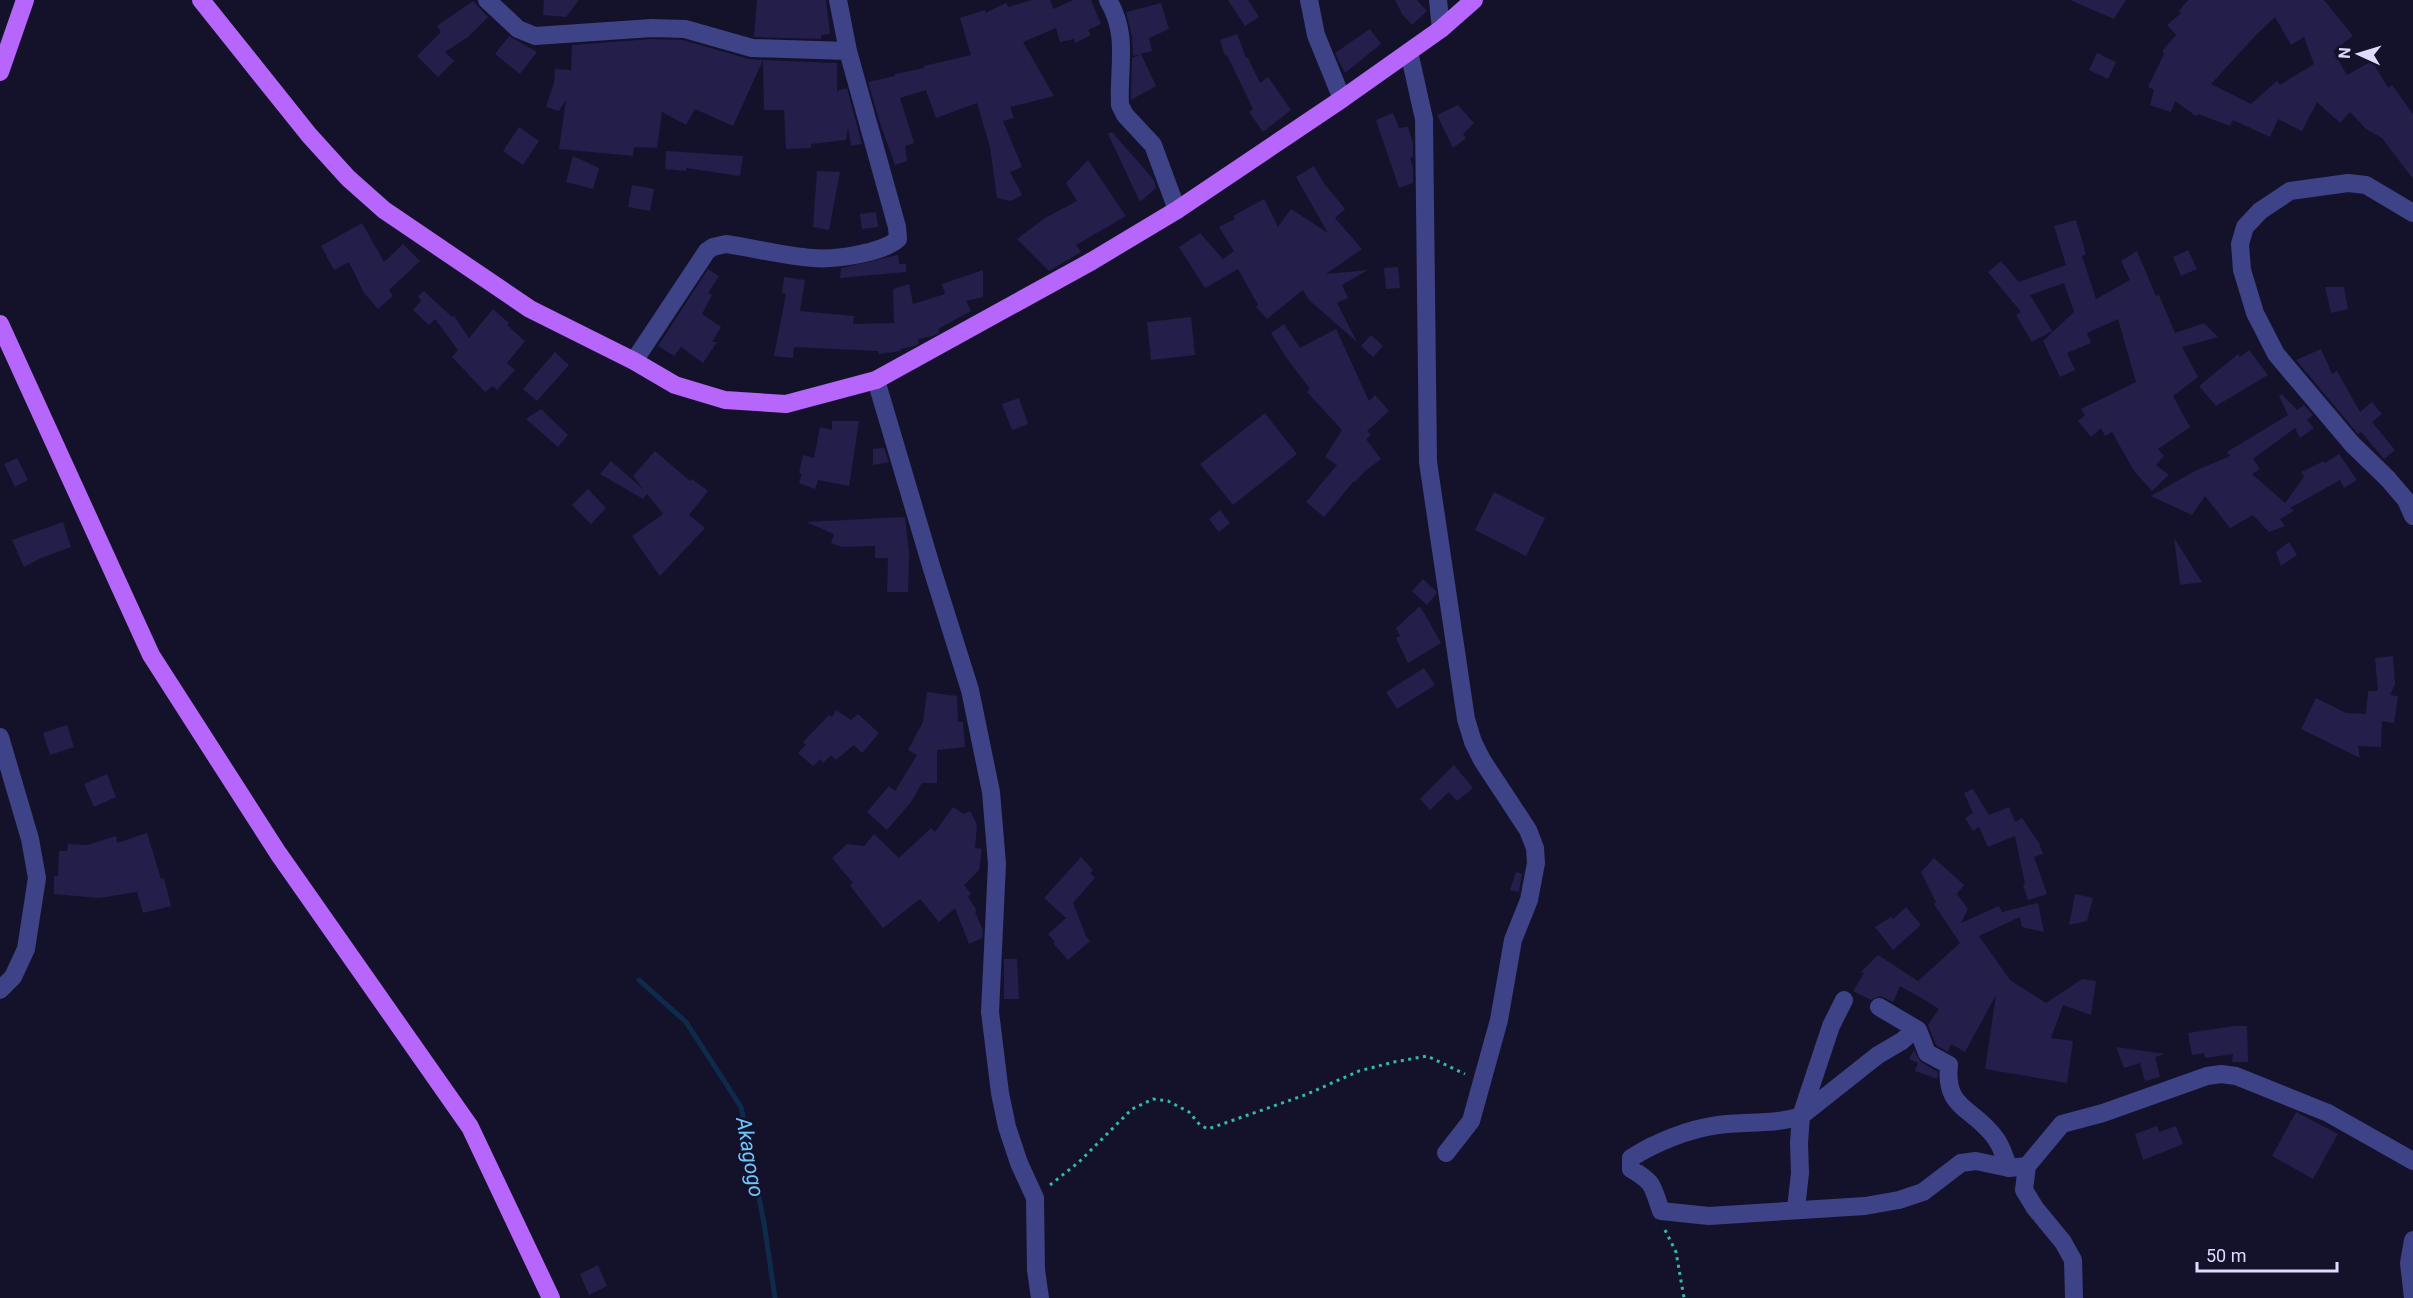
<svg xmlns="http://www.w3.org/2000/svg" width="2413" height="1298" font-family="Roboto,sans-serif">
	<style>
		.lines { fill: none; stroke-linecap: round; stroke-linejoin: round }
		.stream { stroke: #0f2b4c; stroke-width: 5 }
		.building { fill: #231e4a; fill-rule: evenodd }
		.path { stroke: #35b9a5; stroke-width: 3; stroke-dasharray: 3 4.5; stroke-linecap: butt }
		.minor { stroke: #3e4287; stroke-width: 18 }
		.major { stroke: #b666fa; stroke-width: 18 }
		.labels { text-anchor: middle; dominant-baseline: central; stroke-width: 5; stroke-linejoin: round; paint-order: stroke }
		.water-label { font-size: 21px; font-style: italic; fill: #6dc6fb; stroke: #14122a }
	</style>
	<rect width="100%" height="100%" fill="#14122a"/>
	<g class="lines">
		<path class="stream" d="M 639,980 L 686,1022 L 741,1107 L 764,1223 L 775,1298"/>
	</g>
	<path class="building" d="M 544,0 L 579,0 L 566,17 L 543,15 Z
		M 757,0 L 826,0 L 830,34 L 821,35 L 821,39 L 754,37 Z
		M 1032,0 L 1050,0 L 1053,9 L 1073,0 L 1091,0 L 1101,24 L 1088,30 L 1091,35 L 1075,43 L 1074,39 L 1060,42 L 1056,28 L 1023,42 L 1054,96 L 1010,107 L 1014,118 L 1003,121 L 1022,167 L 1010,172 L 1022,195 L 1011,201 L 997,198 L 990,147 L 977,103 L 936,118 L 926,90 L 900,98 L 914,143 L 905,146 L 907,161 L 895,165 L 880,123 L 868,82 L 895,76 L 895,74 L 924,68 L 924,66 L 971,55 L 960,18 L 985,10 L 985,13 L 1006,3 L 1008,7 Z
		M 1228,0 L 1248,0 L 1259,17 L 1245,26 Z
		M 1395,0 L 1417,0 L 1427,11 L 1412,25 L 1402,14 Z
		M 2070,0 L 2126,0 L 2114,19 Z
		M 2188,0 L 2324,0 L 2353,36 L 2333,51 L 2347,75 L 2372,61 L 2388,88 L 2392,85 L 2413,114 L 2413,179 L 2382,138 L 2366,129 L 2350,112 L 2340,123 L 2317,102 L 2302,131 L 2278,119 L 2270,137 L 2233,120 L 2230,126 L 2198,114 L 2196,116 L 2175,101 L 2171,112 L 2150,105 L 2154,90 L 2148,87 L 2164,54 L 2162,51 L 2176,35 L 2167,25 L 2181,13 L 2179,11 ZM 2275,17 L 2291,45 L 2304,37 L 2314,64 L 2280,85 L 2277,81 L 2251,104 L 2211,84 L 2256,35 Z
		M 473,1 L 488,17 L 468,37 L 445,52 L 454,61 L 438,77 L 417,56 L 441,32 L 437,26 Z
		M 1161,3 L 1169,29 L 1149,38 L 1152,51 L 1133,56 L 1132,37 L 1126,12 Z
		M 1370,29 L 1381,44 L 1345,73 L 1335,53 Z
		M 1237,34 L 1246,58 L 1248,58 L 1260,83 L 1268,77 L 1291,110 L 1263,132 L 1249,112 L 1253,109 L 1227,55 L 1225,56 L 1220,40 Z
		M 509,36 L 537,52 L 520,74 L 495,54 Z
		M 652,39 L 683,40 L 749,59 L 763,60 L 733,126 L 695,109 L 686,125 L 662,112 L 657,148 L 634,147 L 633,156 L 559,149 L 566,100 L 559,111 L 546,107 L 554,83 L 555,69 L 571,70 L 572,45 Z
		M 2097,53 L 2116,62 L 2108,79 L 2089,70 Z
		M 1141,54 L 1156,86 L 1131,100 L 1132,58 Z
		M 763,60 L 837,63 L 837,91 L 847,88 L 862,144 L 851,146 L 848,127 L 846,140 L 811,144 L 811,148 L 786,149 L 784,110 L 764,110 Z
		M 1458,105 L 1474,123 L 1463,134 L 1466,138 L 1453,148 L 1437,115 Z
		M 1393,113 L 1399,128 L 1408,127 L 1413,143 L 1413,157 L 1410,158 L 1413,168 L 1413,183 L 1399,188 L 1376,120 Z
		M 519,127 L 539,141 L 523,165 L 503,151 Z
		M 1112,132 L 1154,180 L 1156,188 L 1140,202 L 1108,134 Z
		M 666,151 L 743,156 L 740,176 L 686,168 L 686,171 L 665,169 Z
		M 573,156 L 599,168 L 593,189 L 566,182 Z
		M 1088,160 L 1126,216 L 1076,245 L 1081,252 L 1049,271 L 1017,239 L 1045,218 L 1077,201 L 1066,183 Z
		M 1314,166 L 1323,182 L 1345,209 L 1335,218 L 1362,249 L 1326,274 L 1368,270 L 1342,285 L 1348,298 L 1337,303 L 1357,342 L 1309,300 L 1303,290 L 1267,319 L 1256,307 L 1258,305 L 1238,269 L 1205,288 L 1179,247 L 1200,233 L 1223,259 L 1234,251 L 1219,227 L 1235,219 L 1233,216 L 1264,199 L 1278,227 L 1291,209 L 1328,233 L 1296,177 Z
		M 817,171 L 840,172 L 829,230 L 813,227 Z
		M 632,185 L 654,189 L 650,211 L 628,207 Z
		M 876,212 L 878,227 L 862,229 L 860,214 Z
		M 2076,220 L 2086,254 L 2082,256 L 2096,299 L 2130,280 L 2121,261 L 2137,251 L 2156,296 L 2159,295 L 2175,333 L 2204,323 L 2218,337 L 2182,347 L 2198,377 L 2173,396 L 2190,427 L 2158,449 L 2164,456 L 2156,465 L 2169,475 L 2152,491 L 2134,471 L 2112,432 L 2105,436 L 2101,428 L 2091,437 L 2078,421 L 2085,415 L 2081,409 L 2136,382 L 2118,319 L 2087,333 L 2091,343 L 2067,353 L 2075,370 L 2060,377 L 2043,341 L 2074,312 L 2064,283 L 2030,295 L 2052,331 L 2032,342 L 2016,315 L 2021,312 L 1988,272 L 2001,261 L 2019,282 L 2066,265 L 2054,226 Z
		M 362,223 L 384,262 L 403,244 L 420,261 L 389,290 L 393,296 L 378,309 L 364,293 L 349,262 L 334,270 L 321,246 Z
		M 2188,250 L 2197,269 L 2181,276 L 2173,257 Z
		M 898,255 L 899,264 L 906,264 L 906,272 L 840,278 L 841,268 Z
		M 1398,267 L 1400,288 L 1386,289 L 1384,268 Z
		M 708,269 L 719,276 L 708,293 L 712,295 L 702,314 L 721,327 L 712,342 L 717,342 L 703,363 L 681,347 L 674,356 L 658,346 Z
		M 983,270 L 983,297 L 966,301 L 971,311 L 938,329 L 939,333 L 933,336 L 918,339 L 919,344 L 914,346 L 900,349 L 901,351 L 879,354 L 878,351 L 794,347 L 793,358 L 774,356 L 786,294 L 782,293 L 784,277 L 805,280 L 800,311 L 854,316 L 853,324 L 894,323 L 893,289 L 909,284 L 913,304 L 945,294 L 942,284 Z
		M 2325,287 L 2344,287 L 2348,309 L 2331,313 Z
		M 424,291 L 452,317 L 454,316 L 469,338 L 493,309 L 509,323 L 507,325 L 525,341 L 507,363 L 515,370 L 497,390 L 493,386 L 485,392 L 452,357 L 458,350 L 435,319 L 429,325 L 413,310 L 421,301 L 418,296 Z
		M 1191,317 L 1195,355 L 1151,360 L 1147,322 Z
		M 1284,324 L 1300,348 L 1336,329 L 1369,401 L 1375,395 L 1389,411 L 1367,431 L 1371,435 L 1366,439 L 1381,459 L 1365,471 L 1355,482 L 1354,481 L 1324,517 L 1306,502 L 1337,465 L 1325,457 L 1342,430 L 1307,392 L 1310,389 L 1286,357 L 1271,333 Z
		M 1371,335 L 1383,346 L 1373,357 L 1361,346 Z
		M 2321,349 L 2332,374 L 2337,371 L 2360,412 L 2372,402 L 2382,414 L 2372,422 L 2395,450 L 2384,459 L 2361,432 L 2358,434 L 2296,360 Z
		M 2249,350 L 2268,375 L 2216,406 L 2199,386 L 2238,354 L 2240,357 Z
		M 555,352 L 569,365 L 537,401 L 523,389 Z
		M 2282,394 L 2297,410 L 2304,405 L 2313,415 L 2307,420 L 2314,428 L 2300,438 L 2295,428 L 2253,459 L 2260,469 L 2252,474 L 2285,503 L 2304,477 L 2301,472 L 2324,461 L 2325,463 L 2339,454 L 2357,480 L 2344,488 L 2340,480 L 2290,508 L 2294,511 L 2280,519 L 2285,526 L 2269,532 L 2253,515 L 2230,528 L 2205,496 L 2192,515 L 2151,496 L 2195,471 L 2230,456 L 2227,452 L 2288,415 L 2279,396 Z
		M 1019,398 L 1028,424 L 1012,430 L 1002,404 Z
		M 541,409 L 568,435 L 558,447 L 526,419 Z
		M 1265,413 L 1297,454 L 1233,505 L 1200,464 Z
		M 832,421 L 859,421 L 849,486 L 818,480 L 815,489 L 799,483 L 802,474 L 799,473 L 803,455 L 814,458 L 820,427 L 832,430 Z
		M 884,448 L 889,462 L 873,465 L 873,449 Z
		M 655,451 L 690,481 L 692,479 L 708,491 L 689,515 L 705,528 L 660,576 L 632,536 L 663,514 L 647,494 L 643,499 L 600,474 L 611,461 L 644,490 L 633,476 Z
		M 17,458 L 28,480 L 15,487 L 4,464 Z
		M 588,489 L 606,508 L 591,524 L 572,505 Z
		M 1494,492 L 1545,518 L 1526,556 L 1475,530 Z
		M 1220,510 L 1230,523 L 1219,532 L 1209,519 Z
		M 905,517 L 909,553 L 908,592 L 887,592 L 888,558 L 875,558 L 875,546 L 842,547 L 831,543 L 834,534 L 806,522 Z
		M 63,522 L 71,547 L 41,558 L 24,567 L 12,540 Z
		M 2174,538 L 2202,582 L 2180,585 Z
		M 2289,542 L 2297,555 L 2281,566 L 2276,552 Z
		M 1423,579 L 1436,591 L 1436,594 L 1427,605 L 1412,591 Z
		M 1420,606 L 1441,643 L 1408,663 L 1396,638 L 1400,636 L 1396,628 Z
		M 2393,656 L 2395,684 L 2390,695 L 2398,696 L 2394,723 L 2382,721 L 2381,747 L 2358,746 L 2360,758 L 2301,729 L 2316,698 L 2346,713 L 2366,714 L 2368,691 L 2378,691 L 2375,658 Z
		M 1424,668 L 1435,685 L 1397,709 L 1386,692 Z
		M 927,692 L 957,696 L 958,722 L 963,722 L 965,747 L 937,750 L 937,783 L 922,783 L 911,802 L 887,830 L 867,812 L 889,786 L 895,791 L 917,755 L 908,750 L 923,722 Z
		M 836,710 L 851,720 L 858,714 L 879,733 L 862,753 L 854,745 L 836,760 L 831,755 L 823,763 L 820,759 L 813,766 L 798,753 L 806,745 L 803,742 L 829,715 L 832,717 Z
		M 67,725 L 74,747 L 50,755 L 43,733 Z
		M 1454,765 L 1473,788 L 1457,801 L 1449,792 L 1430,810 L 1420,799 Z
		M 107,774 L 116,797 L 94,807 L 84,784 Z
		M 1973,789 L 1989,815 L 2009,807 L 2015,822 L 2022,818 L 2039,843 L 2043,854 L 2034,857 L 2047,894 L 2028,900 L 2023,885 L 2025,884 L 2015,836 L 1988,847 L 1979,827 L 1973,831 L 1965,818 L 1973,813 L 1964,793 Z
		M 953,807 L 964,814 L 970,811 L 977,825 L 975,848 L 982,849 L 979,870 L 964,885 L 971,894 L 968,897 L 977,911 L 975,912 L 983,930 L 982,938 L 969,944 L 955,908 L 939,922 L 920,899 L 883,928 L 855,892 L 850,885 L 853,883 L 832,858 L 847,844 L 864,846 L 874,834 L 899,858 L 931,828 L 935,832 Z
		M 147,833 L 161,879 L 164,878 L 171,906 L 143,913 L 137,892 L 99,898 L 54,894 L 54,876 L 58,876 L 59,851 L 67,851 L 68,844 L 87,845 L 116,836 L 117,843 Z
		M 1081,857 L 1093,870 L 1090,873 L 1095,878 L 1073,903 L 1086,936 L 1083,933 L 1090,941 L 1068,960 L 1053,943 L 1055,942 L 1048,934 L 1066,918 L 1044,898 Z
		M 1934,858 L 1964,885 L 1957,894 L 1968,909 L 1961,923 L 1999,906 L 2002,912 L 2038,903 L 2044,932 L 2022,927 L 2020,917 L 1979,936 L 2010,980 L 2046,1003 L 2082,979 L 2096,981 L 2091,1015 L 2063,1005 L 2051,1038 L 2073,1041 L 2067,1083 L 1985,1069 L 1996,995 L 1965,1052 L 1951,1044 L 1948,1052 L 1936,1045 L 1928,1025 L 1939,1009 L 1925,1000 L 1900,986 L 1893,1002 L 1880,996 L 1871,1000 L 1853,991 L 1864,973 L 1861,972 L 1878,955 L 1918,981 L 1960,943 L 1934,904 L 1936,902 L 1921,872 Z
		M 1516,872 L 1522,874 L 1519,892 L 1510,890 Z
		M 2075,894 L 2093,898 L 2087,921 L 2069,925 Z
		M 1906,907 L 1921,925 L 1893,950 L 1875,927 L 1891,917 L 1893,919 Z
		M 1004,959 L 1017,959 L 1019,999 L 1004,999 Z
		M 2234,1026 L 2247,1026 L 2248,1062 L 2232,1062 L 2233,1054 L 2205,1058 L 2204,1053 L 2192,1055 L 2188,1033 Z
		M 2116,1047 L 2165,1054 L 2155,1057 L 2160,1077 L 2145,1081 L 2140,1063 L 2124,1068 Z
		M 1914,1050 L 1921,1062 L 1938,1072 L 1937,1079 L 1915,1071 L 1918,1063 L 1909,1059 Z
		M 2296,1112 L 2338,1134 L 2313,1179 L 2272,1156 Z
		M 2157,1126 L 2159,1132 L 2176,1126 L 2183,1144 L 2143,1160 L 2135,1134 Z
		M 598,1265 L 607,1286 L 589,1295 L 580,1274 Z"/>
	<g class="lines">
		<path class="path" d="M 1050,1185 L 1079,1162 L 1132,1109 L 1153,1099 L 1168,1101 L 1189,1112 L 1200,1125 L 1208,1129 L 1305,1095 L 1359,1071 L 1394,1062 L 1427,1056 L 1465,1074
			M 1665,1230 L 1676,1252 L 1684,1298"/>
		<path class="minor" d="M 487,0 L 518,29 L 535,36 L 652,28 L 685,29 L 752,48 L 848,51
			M 1108,0 C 1129,35 1118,67 1120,105 L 1125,115 L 1153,145 L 1177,210
			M 1309,0 L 1316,35 L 1342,99
			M 1438,0 L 1441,29
			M 1409,52 L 1424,119 L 1428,462 L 1466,719 L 1473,742 L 1482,760 L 1528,830 L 1535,848 L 1536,863 L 1529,900 L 1513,940 L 1499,1020 L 1471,1121 L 1446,1153
			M 2413,213 L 2366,185 L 2348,183 L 2290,191 L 2260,211 L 2245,227 L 2240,244 L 2242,270 L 2255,313 L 2276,354 L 2352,444 L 2388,479 L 2406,500 L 2413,516
			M 634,361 L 707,251 L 713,247 L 726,244 C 754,248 784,256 813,258 C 835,260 882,253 898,239 L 897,227 L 848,51 L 838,0
			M 876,380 L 932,569 L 970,690 L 991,792 L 997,864 L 990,1012 L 1000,1093 L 1007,1127 L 1019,1163 L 1035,1198 L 1036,1270 L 1040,1298
			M 0,737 L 30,839 L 37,878 L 26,949 L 13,977 L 0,990
			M 1879,1007 L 1918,1030 L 1927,1053 L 1949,1065 C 1944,1110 1974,1107 1996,1139 C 2002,1147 2005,1159 2009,1168
			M 1915,1029 L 1902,1041 L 1878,1055 L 1801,1116 C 1774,1125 1746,1121 1718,1125 C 1689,1129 1656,1142 1631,1158 L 1631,1169 C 1655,1183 1652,1186 1661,1211 L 1709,1216 L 1865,1206 L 1899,1200 L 1923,1192 L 1961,1163 L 1976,1161 L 2009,1168 L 2027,1166 L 2062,1124 L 2103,1113 L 2207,1076 L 2221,1074 L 2236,1076 L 2328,1113 L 2413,1161
			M 2027,1166 L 2024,1190 L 2035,1208 L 2063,1242 L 2073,1260 L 2074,1298
			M 1796,1209 L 1800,1173 L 1799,1143 L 1801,1116 L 1831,1026 L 1844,1000
			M 2413,1298 L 2409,1263 L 2413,1240"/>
		<path class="major" d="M 201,0 L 309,135 L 348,178 L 384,210 L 530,309 L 634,361 L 675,385 L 725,400 L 786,404 L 876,380 L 1092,261 L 1177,210 L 1342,99 L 1441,29 L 1474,0
			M 0,72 L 25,0
			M 0,324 L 151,655 L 278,853 L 470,1127 L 551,1298"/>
	</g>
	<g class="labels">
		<g class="water-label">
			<text transform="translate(750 1157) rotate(80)">Akagogo</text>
		</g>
	</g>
	<g transform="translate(2359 54) rotate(274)" stroke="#14122a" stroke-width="4.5" paint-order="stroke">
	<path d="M0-4.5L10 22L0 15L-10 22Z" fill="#dddcfe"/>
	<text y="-9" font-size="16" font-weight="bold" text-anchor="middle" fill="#dddcfe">N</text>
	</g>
	<path d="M2197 1262v9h140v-9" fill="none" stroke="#dddcfe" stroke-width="3"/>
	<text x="2206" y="1262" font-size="18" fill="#dddcfe" stroke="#14122a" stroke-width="4.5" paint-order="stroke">50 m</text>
</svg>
